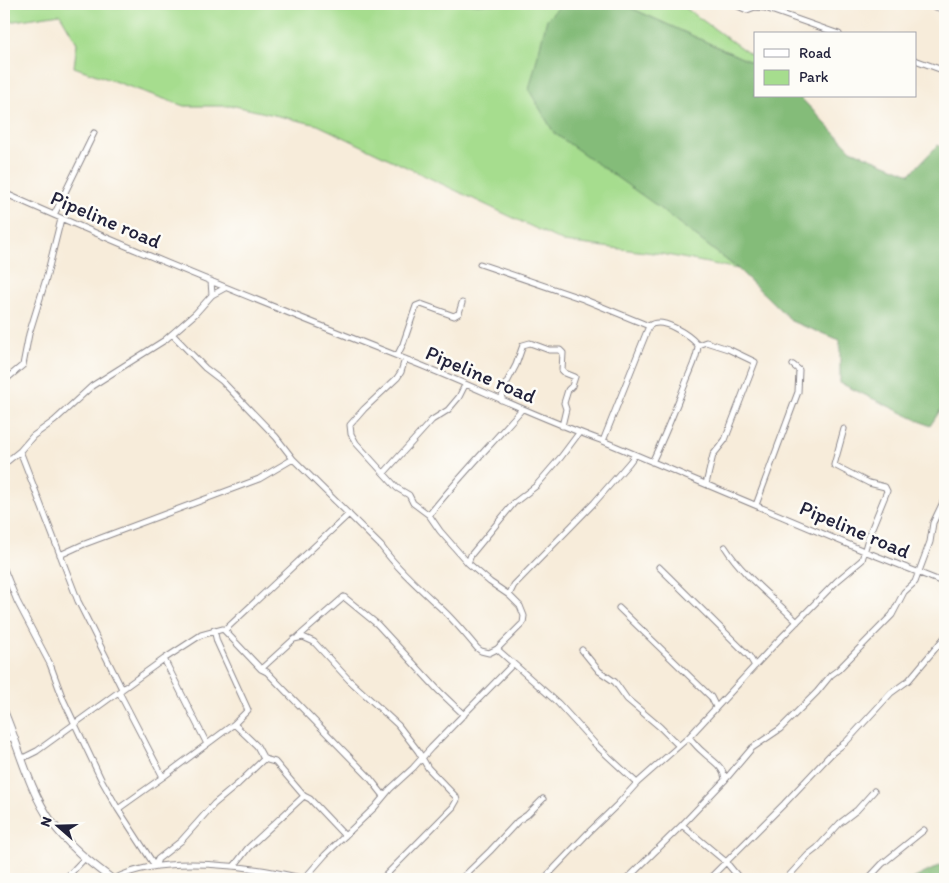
<svg xmlns="http://www.w3.org/2000/svg" width="949" height="883" font-family="Itim,sans-serif">
	<style>
		.green { fill: #a6dd8e; stroke: #648064 }
		.forest { fill: #84bc79; stroke: #536f5a }
		.lines { fill: none; stroke-linecap: round; stroke-linejoin: round }
		.street-casing { stroke: #8c878a; stroke-width: 7 }
		.secondary-casing { stroke: #8c878a; stroke-width: 9 }
		.street { stroke: #fff; stroke-width: 5 }
		.secondary { stroke: #fff; stroke-width: 7 }
		.labels { text-anchor: middle; dominant-baseline: central; stroke-width: 5; stroke-linejoin: round; paint-order: stroke }
		.street-label { font-size: 21px; fill: #22223b; stroke: #fdfcf7 }
	</style>
	<rect width="100%" height="100%" fill="#fdfcf7"/>
	<filter id="ink" filterUnits="userSpaceOnUse"><feTurbulence type="fractalNoise" baseFrequency=".02" numOctaves="2"/><feDisplacementMap in="SourceGraphic" scale="10" xChannelSelector="R" yChannelSelector="G"/><feConvolveMatrix kernelMatrix="1 2 1 2 8 2 1 2 1" color-interpolation-filters="sRGB"/></filter>
	<filter id="wash" filterUnits="userSpaceOnUse"><feTurbulence type="fractalNoise" baseFrequency=".0096" numOctaves="4" result="noise"/><feDisplacementMap in="SourceGraphic" scale="20" xChannelSelector="R" yChannelSelector="G"/><feGaussianBlur stdDeviation="1.12" result="paint"/><feColorMatrix in="noise" values="0 0 0 0 0 0 0 0 0 0 0 0 0 0 0 0 0 1.4 0 .05"/><feComposite in="paint" operator="in"/></filter>
	<g filter="url(#wash)">
		<rect width="100%" height="100%" fill="#f7ecda"/>
		<path class="green" d="M 4,4 L 562,4 L 547,19 L 653,203 L 738,269 L 662,254 L 564,242 L 318,125 L 235,106 L 184,106 L 74,67 L 77,43 L 60,14 L 14,21 L 4,21 Z
			M 622,4 L 680,4 L 755,58 L 755,64 Z"/>
		<path class="forest" d="M 562,4 L 622,4 L 755,64 L 755,96 L 799,96 L 851,150 L 910,174 L 938,145 L 945,150 L 945,403 L 930,426 L 840,383 L 840,340 L 793,322 L 738,269 L 653,203 L 554,133 L 529,90 L 547,19 Z
			M 945,863 L 945,879 L 913,879 Z"/>
	</g>
	<g filter="url(#ink)">
		<g class="lines">
			<defs>
				<path id="street" d="M 733,4 L 747,10 L 755,7 L 765,8 L 839,34
					M 926,4 L 945,10
					M 915,60 L 945,71
					M 4,193 C 136,252 270,306 405,359 C 472,385 536,417 603,441 L 864,551 L 945,583
					M 54,215 L 94,133
					M 480,264 L 583,299 L 649,326
					M 211,281 L 212,295
					M 172,334 L 205,368 L 222,381 L 276,437 L 293,459 L 381,546 C 400,572 423,591 446,613 C 457,624 467,636 477,648 L 481,651 L 489,653 L 497,649 L 523,623 L 524,616 L 520,606 L 509,595 L 490,582 L 468,563 L 440,531 L 429,515 L 413,503 L 409,495 L 397,488 L 356,443 L 351,434 L 350,425 L 364,409 L 397,378 L 401,372 L 405,359
					M 698,345 L 706,342 L 728,349 L 755,362 L 725,440 L 713,455 L 706,484
					M 397,356 L 403,344 L 416,306 L 421,304 L 454,316 L 459,313 L 462,303
					M 4,381 L 23,365 L 29,334 L 46,279 L 61,219
					M 501,400 L 506,384 L 516,365 L 523,345 L 530,343 L 549,350 L 560,350 L 563,353 L 562,370 L 565,373 L 575,377 L 572,386 L 568,390 L 564,403 L 566,409 L 562,426
					M 603,441 L 649,326 C 662,316 689,335 698,345
					M 20,451 L 78,601 L 122,689
					M 652,462 C 665,436 675,409 686,382 C 690,371 698,357 698,345
					M 4,464 L 20,451 L 33,436 L 54,421 L 92,386 L 165,340 L 195,314 L 212,295 L 225,288
					M 384,473 L 432,420 L 448,410 L 459,397 L 465,385
					M 756,505 L 798,392 L 799,370 L 793,365
					M 429,515 C 458,478 491,445 522,409
					M 725,547 C 744,577 773,597 797,622
					M 60,555 L 82,545 L 259,479 L 293,459
					M 468,563 L 471,555 L 514,503 L 536,486 L 561,457 L 579,433
					M 659,567 L 749,656 L 755,666
					M 4,569 L 17,601 L 50,664 L 63,699 L 101,779 L 118,809
					M 509,595 L 514,585 L 594,503 L 629,463 L 635,455
					M 619,608 L 711,697 L 716,707
					M 214,630 L 217,642 L 248,710 L 234,724
					M 225,630 L 349,514
					M 298,637 L 344,597 L 377,624 L 439,691 L 464,715
					M 497,649 L 558,703 L 597,746 L 637,783
					M 582,650 L 599,671 L 615,682 L 627,699 L 660,727 L 678,745
					M 164,659 L 207,744
					M 261,669 L 294,639 L 303,637 L 314,642 L 349,680 L 398,725 L 418,751 L 428,768 L 456,797 L 457,800 L 453,807 L 382,879
					M 119,692 L 163,777 L 118,809 L 155,866
					M 689,737 C 693,742 698,748 703,752 C 712,761 724,766 725,780
					M 4,740 L 14,737
					M 23,758 L 37,751 L 164,659 L 201,635 L 223,629 L 261,669 L 267,672 L 369,777 L 384,796
					M 163,777 L 234,724 L 257,746 L 264,759
					M 682,825 L 726,862 L 740,879
					M 235,865 L 248,848 L 304,796
					M 155,866 L 158,859 L 181,841 L 214,804 L 238,784 L 264,759 L 275,762 L 304,796 L 310,799 L 345,836
					M 65,879 L 85,858
					M 114,879 C 162,853 254,866 305,879
					M 304,879 L 325,855 L 375,807 L 390,789 L 413,768 L 431,748 L 513,664
					M 461,879 L 490,851 L 518,821 L 527,815 L 543,799
					M 544,879 L 588,833 L 618,804 L 637,783 L 689,737 L 776,643 L 837,581 L 862,560 L 869,535 L 887,491 L 885,487 L 869,483 L 834,465 L 844,429
					M 627,879 L 682,825 L 725,780 L 752,748 L 780,729 L 817,692 L 831,675 L 838,670 L 892,615 L 904,592 L 915,582 L 930,542 L 933,523 L 945,498
					M 709,879 L 784,804 L 832,753 L 846,742 L 891,693 L 909,680 L 945,637
					M 786,879 L 808,855 L 817,848 L 840,823 L 857,810 L 874,791
					M 868,879 L 882,864 L 924,830"/>
				<path id="secondary" d="M 4,712 C 19,747 29,790 51,821 C 68,845 89,862 112,879"/>
			</defs>
			<use href="#street" class="street-casing"/>
			<use href="#secondary" class="secondary-casing"/>
			<use href="#street" class="street"/>
			<use href="#secondary" class="secondary"/>
		</g>
	</g>
	<g class="labels">
		<g class="street-label">
			<text transform="translate(106 219) rotate(23)">Pipeline road</text>
			<text transform="translate(481 374) rotate(23)">Pipeline road</text>
			<text transform="translate(855 529) rotate(23)">Pipeline road</text>
		</g>
	</g>
	<rect width="949" height="883" fill="none" stroke="#fdfcf7" stroke-width="20"/>
	<rect x="754" y="32" width="162" height="65" fill="#fdfcf7" stroke="#a5a5ac"/>
	<rect x="764" y="49" width="25" height="8" fill="#ffffff" stroke="#a5a5ac"/>
	<text x="799" y="58" font-size="15" fill="#22223b">Road</text>
	<rect x="764" y="70" width="25" height="15" fill="#a6dd8e" stroke="#a5a5ac"/>
	<text x="799" y="82" font-size="15" fill="#22223b">Park</text>
	<g transform="translate(58 826) rotate(290)" stroke="#fdfcf7" stroke-width="4" paint-order="stroke">
	<path d="M0-4L9 19L0 12L-9 19Z" fill="#22223b"/>
	<text y="-8" font-size="14" font-weight="bold" text-anchor="middle" fill="#22223b">N</text>
	</g>
</svg>
